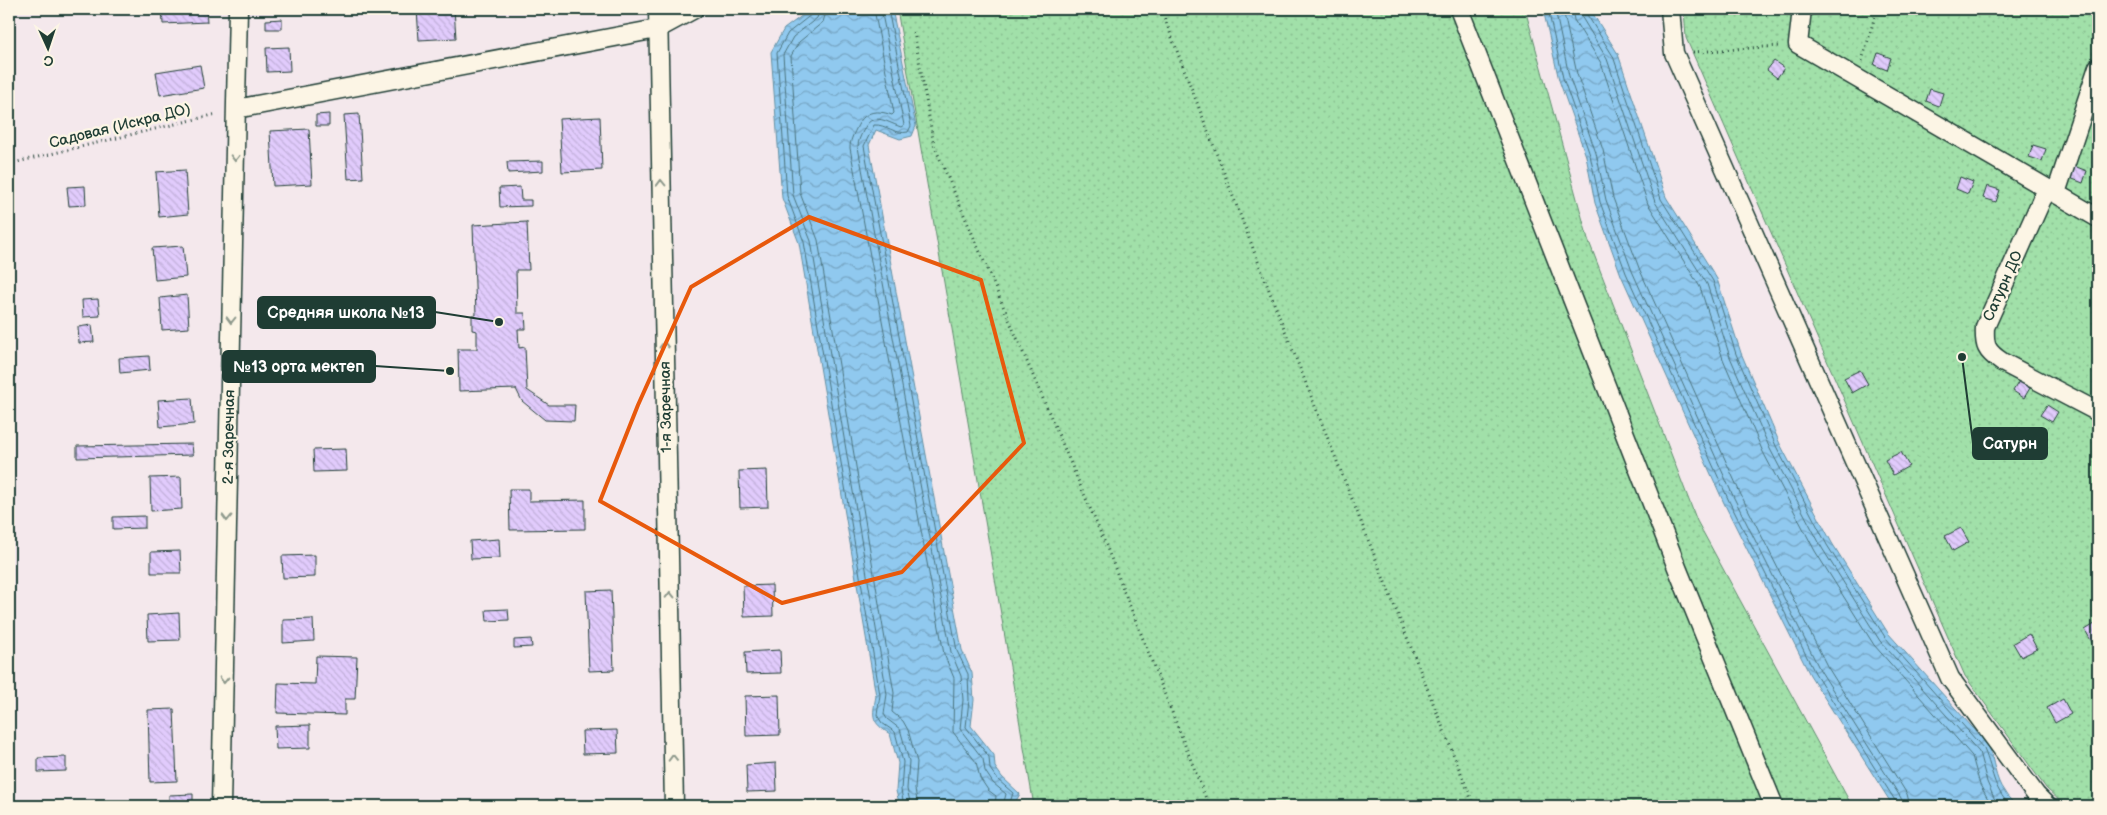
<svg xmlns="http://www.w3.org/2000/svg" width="2107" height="815" font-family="'Balsamiq Sans',sans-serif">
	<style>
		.garden { fill: url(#garden-dots); stroke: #608e6e }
		.water { fill: url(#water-waves); stroke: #6391a4 }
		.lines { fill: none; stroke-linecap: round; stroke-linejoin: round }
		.shore { stroke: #4c757f; stroke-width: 1 }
		.building { fill: url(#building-back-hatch); stroke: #1f3d34 }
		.minor-casing { stroke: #1f3d34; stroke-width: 21 }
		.path { stroke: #1f3d34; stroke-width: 3; stroke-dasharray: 1 4; stroke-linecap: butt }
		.minor { stroke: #fcf5e5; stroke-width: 18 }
		.oneway { stroke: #8e998c }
		.marked { fill: none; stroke: #e8590c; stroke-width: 4; stroke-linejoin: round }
		.labels { text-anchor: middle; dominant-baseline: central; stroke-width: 4.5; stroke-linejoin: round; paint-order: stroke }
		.street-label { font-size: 15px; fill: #1f3d34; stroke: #fcf5e5 }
		.leader { fill: none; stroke: #1f3d34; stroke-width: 2 }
		.callout-dot { fill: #1f3d34; stroke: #fcf5e5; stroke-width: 2 }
		.callout { fill: #1f3d34; stroke: #1f3d34; stroke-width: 2 }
		.callout-label { font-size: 16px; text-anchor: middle; font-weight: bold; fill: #fff }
	</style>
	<defs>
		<pattern id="garden-dots" width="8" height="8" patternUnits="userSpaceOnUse" patternTransform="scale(1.25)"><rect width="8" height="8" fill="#a1e0a9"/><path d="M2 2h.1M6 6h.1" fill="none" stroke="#8ac192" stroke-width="1.8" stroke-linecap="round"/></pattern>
		<pattern id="water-waves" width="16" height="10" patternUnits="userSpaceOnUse" patternTransform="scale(1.25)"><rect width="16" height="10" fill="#90c9ef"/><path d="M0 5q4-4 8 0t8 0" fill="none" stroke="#75a4c2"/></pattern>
		<pattern id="building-back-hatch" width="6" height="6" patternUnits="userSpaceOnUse" patternTransform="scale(1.25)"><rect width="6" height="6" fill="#e1cbfc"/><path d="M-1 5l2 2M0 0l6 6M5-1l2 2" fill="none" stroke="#c1afd9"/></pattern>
	</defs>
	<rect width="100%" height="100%" fill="#f4e8ec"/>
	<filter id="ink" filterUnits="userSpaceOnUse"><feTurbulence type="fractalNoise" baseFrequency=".02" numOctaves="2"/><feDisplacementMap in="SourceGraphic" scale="10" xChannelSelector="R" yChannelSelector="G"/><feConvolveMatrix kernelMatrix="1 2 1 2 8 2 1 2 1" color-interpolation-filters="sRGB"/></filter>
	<g filter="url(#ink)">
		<path class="garden" d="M 897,9 L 1525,9 L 1588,239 L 1697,521 L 1852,806 L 1034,806 Z
			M 1684,9 L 2098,9 L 2098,806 L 2065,806 L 2046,788 L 1965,676 L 1686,38 Z"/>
		<path class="water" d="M 811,9 L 892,9 L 916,126 L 912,136 L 900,139 L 876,130 L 869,145 L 962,650 L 972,673 L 974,700 L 971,726 L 994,755 L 995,767 L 1002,777 L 1020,794 L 1013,806 L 900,806 L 896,791 L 898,763 L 890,734 C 871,722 872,717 876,696 L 799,243 L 782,198 L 771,52 L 784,29 Z
			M 1543,9 L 1590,9 L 1618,54 L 1666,197 L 1717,279 L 1741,353 L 1780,444 L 1832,543 L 1888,633 L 1989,746 C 1994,761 1995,779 2004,791 C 2007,797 2013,802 2017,806 L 1893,806 L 1810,675 L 1724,503 L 1621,275 L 1595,203 L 1586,156 L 1559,80 Z"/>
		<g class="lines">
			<path class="shore" d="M 814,9 L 812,14 L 788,33 L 777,53 L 787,196 L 804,242 L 880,695 L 877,715 L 882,723 L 895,732 L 903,762 L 901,790 L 904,806
				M 820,9 L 817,18 L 793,37 L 783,55 L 793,195 L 811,241 L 887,694 L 884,714 L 887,719 L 900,729 L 909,761 L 907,789 L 911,806
				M 827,9 L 823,22 L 799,42 L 791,56 L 800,193 L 818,240 L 894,693 L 892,712 L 903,721 L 908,730 L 917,762 L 915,789 L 918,806
				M 874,9 L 894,113 L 892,115 C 875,109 864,111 856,129 C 853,135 850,141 850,148 L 944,654 L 954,678 L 953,732 L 976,762 L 980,778 L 988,790 L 996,796 L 995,806
				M 881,9 L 904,125 L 901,127 C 884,121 872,111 863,131 C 860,137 858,141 858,147 L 951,652 L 961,676 L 963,700 L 960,729 L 983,759 L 985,771 L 993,783 L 1006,794 L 1003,806
				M 888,9 L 911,126 L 908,132 C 895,135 886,124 874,125 L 864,146 L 957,651 L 968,674 L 969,700 L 966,727 L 989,757 L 990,769 L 998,780 L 1013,793 L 1009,806
				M 1548,9 L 1563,78 L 1590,155 L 1600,202 L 1626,273 L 1729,501 L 1815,673 L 1896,802 L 1897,806
				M 1555,9 L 1569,76 L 1596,153 L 1606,200 L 1632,271 L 1734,498 L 1820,670 L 1901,798 L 1903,806
				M 1563,9 L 1577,74 L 1603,150 L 1613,198 L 1639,268 L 1741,495 L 1827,666 L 1907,794 L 1910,806
				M 1572,9 L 1574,20 L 1601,63 L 1648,204 L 1700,287 L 1723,359 L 1763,452 L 1815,551 L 1874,645 L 1972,756 L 1980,785 L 1992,806
				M 1579,9 L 1581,16 L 1607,59 L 1655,202 L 1707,284 L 1730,357 L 1770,449 L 1822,548 L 1880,641 L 1979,752 L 1987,782 L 1994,798 L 2002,806
				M 1586,9 L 1586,13 L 1613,56 L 1661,199 L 1713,281 L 1736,354 L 1776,446 L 1827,545 L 1885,637 L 1984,749 C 1994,773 1992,786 2010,806"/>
		</g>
		<path class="building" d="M 162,9 L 206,9 L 207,22 L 163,24 Z
			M 417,9 L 454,9 L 456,38 L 419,40 Z
			M 282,19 L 282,29 L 266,29 L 266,20 Z
			M 289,47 L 290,71 L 267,72 L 266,48 Z
			M 1878,53 L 1891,58 L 1887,70 L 1874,65 Z
			M 1774,61 L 1784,68 L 1777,78 L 1767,70 Z
			M 200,65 L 204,88 L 160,95 L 156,72 Z
			M 1930,89 L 1943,93 L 1939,106 L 1926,101 Z
			M 329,114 L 329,126 L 316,126 L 316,115 Z
			M 359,114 L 363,178 L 348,179 L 344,115 Z
			M 600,117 L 602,170 L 562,172 L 559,119 Z
			M 309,129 L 312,184 L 273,186 L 270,131 Z
			M 2033,145 L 2046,149 L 2042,161 L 2029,157 Z
			M 543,161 L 543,171 L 508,173 L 507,162 Z
			M 2074,166 L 2087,171 L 2083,183 L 2070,178 Z
			M 185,170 L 188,214 L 159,217 L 156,172 Z
			M 1960,177 L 1973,182 L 1968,194 L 1956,189 Z
			M 85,186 L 86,205 L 69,206 L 67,187 Z
			M 1987,186 L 2000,190 L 1996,202 L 1983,198 Z
			M 520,187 L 521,200 L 531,200 L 531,206 L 500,207 L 499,188 Z
			M 527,222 L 529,270 L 516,270 L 517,313 L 525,313 L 526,329 L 518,329 L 519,348 L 525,347 L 527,390 L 549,405 L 575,405 L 574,421 L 545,420 L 522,401 L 516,389 L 459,391 L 458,349 L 477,349 L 477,331 L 472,330 L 472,315 L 476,315 L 473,225 Z
			M 183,246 L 186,277 L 155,280 L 152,248 Z
			M 187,295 L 189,328 L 162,330 L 160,298 Z
			M 98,299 L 100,316 L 83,317 L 82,300 Z
			M 92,325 L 94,342 L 79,343 L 78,327 Z
			M 149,356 L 150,370 L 120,373 L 119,358 Z
			M 1860,370 L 1868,384 L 1852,393 L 1844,378 Z
			M 2019,381 L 2030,388 L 2024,398 L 2013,391 Z
			M 192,398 L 194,424 L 160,427 L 158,400 Z
			M 2047,405 L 2058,412 L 2052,422 L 2040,415 Z
			M 192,444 L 193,455 L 77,458 L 77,446 Z
			M 346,449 L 347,471 L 314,472 L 313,450 Z
			M 1901,452 L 1909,466 L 1893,475 L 1885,460 Z
			M 767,470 L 768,507 L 740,508 L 739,471 Z
			M 181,477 L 182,509 L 151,511 L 150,478 Z
			M 509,489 L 529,489 L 529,501 L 585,500 L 585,529 L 510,530 Z
			M 145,516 L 145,528 L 113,529 L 113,517 Z
			M 1961,528 L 1969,542 L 1953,551 L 1945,536 Z
			M 499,539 L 500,558 L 471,559 L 470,541 Z
			M 180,551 L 181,573 L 151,573 L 151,552 Z
			M 315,555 L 315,577 L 283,578 L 282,556 Z
			M 772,585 L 773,616 L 744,617 L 743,586 Z
			M 611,590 L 614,670 L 589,671 L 586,591 Z
			M 508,609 L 509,620 L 487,621 L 486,610 Z
			M 179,613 L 180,640 L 148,641 L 147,615 Z
			M 313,619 L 314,641 L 283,643 L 283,620 Z
			M 2098,622 L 2098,641 L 2093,644 L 2085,630 Z
			M 2029,634 L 2037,649 L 2021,657 L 2013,643 Z
			M 531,639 L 532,647 L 514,648 L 514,640 Z
			M 780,650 L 781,673 L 746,674 L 745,652 Z
			M 316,656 L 357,657 L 355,699 L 345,699 L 345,715 L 277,713 L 278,683 L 315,684 Z
			M 779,695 L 780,735 L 746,736 L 745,696 Z
			M 2063,699 L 2071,714 L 2055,723 L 2047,708 Z
			M 174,709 L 177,781 L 150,782 L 148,710 Z
			M 310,725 L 310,748 L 276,749 L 275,726 Z
			M 617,730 L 618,753 L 583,754 L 582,731 Z
			M 66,757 L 66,771 L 38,772 L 38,758 Z
			M 776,763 L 777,791 L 747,792 L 746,765 Z
			M 193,794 L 193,803 L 169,804 L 169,795 Z"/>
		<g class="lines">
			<defs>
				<path id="minor" d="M 658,9 L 674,806
					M 1459,9 L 1678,570 L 1774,806
					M 1670,9 L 1674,53 L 1950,678 L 2036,795 L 2047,806
					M 1802,9 L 1798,44 L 2098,218
					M 236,109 L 657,29 L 694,9
					M 2049,190 L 2042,199 L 1985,327 C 1984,346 1986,351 2002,362 L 2098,412
					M 2056,193 L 2098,67
					M 221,806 L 238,9"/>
			</defs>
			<use href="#minor" class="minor-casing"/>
			<path class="path" d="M 1161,9 L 1274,303 L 1474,806
				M 914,32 L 934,145 L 1105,543 L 1209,806
				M 1693,52 L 1779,46
				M 1862,61 L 1877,9
				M 9,164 L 217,114"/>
			<use href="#minor" class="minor"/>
		</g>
		<defs><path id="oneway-chevron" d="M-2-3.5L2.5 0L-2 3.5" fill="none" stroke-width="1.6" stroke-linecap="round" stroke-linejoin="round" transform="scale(1.25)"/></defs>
		<g class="oneway">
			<use href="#oneway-chevron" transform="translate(235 158) rotate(91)"/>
			<use href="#oneway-chevron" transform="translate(661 183) rotate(-91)"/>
			<use href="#oneway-chevron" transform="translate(231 320) rotate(91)"/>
			<use href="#oneway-chevron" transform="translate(664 345) rotate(-91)"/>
			<use href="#oneway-chevron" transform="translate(227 518) rotate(91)"/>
			<use href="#oneway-chevron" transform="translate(670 595) rotate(-91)"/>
			<use href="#oneway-chevron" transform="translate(224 680) rotate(91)"/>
			<use href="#oneway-chevron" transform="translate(673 758) rotate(-91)"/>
		</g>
	</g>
	<path class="marked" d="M 809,217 L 981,280 L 1024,443 L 902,572 L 782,603 L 600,501 L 638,405 L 691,287 Z"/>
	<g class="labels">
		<g class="street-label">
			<text transform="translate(120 126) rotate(-14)">Садовая (Искра ДО)</text>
			<text transform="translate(2003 286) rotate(-66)">Сатурн ДО</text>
			<text transform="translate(666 407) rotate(-91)">1-я Заречная</text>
			<text transform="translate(229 437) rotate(-89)">2-я Заречная</text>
		</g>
	</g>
	<path class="leader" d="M499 322L435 312M450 371L375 366M1962 357L1973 443"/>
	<g class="callout-dot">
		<circle cx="499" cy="322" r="5"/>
		<circle cx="450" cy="371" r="5"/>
		<circle cx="1962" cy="357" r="5"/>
	</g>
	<g class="callout">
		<rect x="258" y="297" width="177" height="31" rx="5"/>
		<rect x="223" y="351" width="152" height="31" rx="5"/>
		<rect x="1973" y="428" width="74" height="31" rx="5"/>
	</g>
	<g class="callout-label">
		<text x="346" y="318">Средняя школа №13</text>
		<text x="299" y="372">№13 орта мектеп</text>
		<text x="2010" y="449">Сатурн</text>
	</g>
	<rect width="2107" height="815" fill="none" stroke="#fcf5e5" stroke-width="30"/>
	<rect x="15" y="15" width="2077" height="785" fill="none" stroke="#1f3d34" stroke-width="2" filter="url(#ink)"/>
	<g transform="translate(48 48) rotate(177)" stroke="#fcf5e5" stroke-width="4" paint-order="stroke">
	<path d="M0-4L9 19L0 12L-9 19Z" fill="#1f3d34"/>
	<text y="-8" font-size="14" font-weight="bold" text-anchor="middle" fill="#1f3d34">С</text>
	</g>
</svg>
